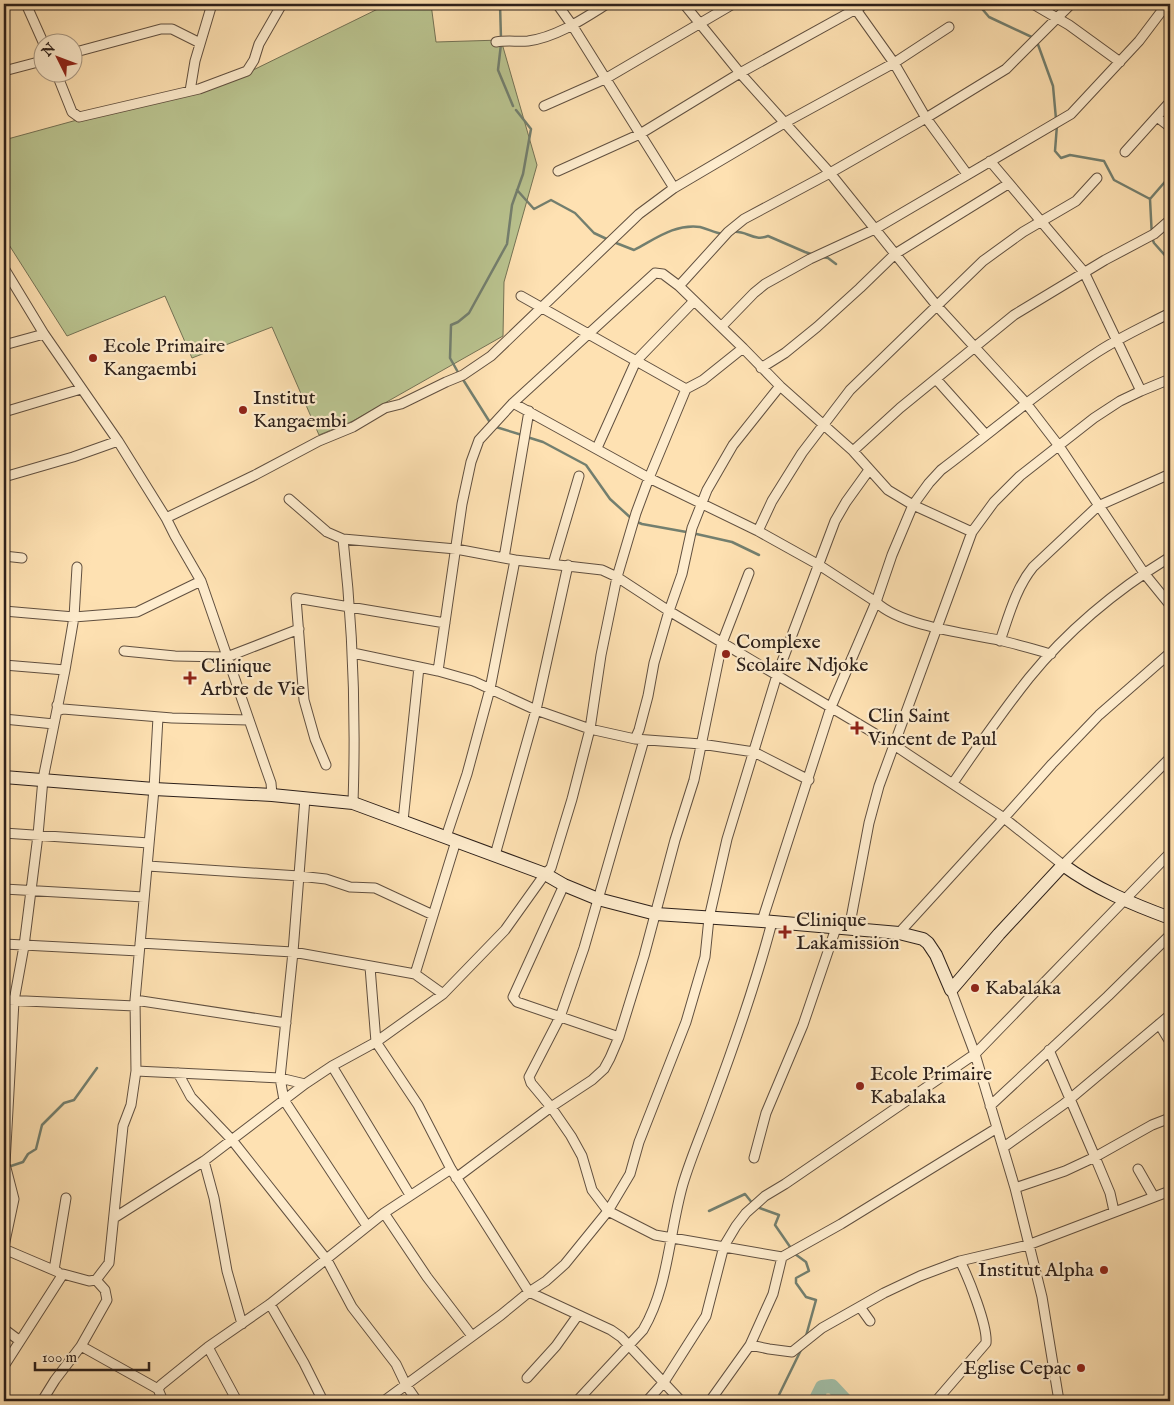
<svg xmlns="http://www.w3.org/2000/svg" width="1174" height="1405" font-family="'IM FELL English',serif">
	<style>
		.green { fill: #bac490; stroke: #747255 }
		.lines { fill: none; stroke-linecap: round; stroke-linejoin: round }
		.stream { stroke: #737f6f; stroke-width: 2.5 }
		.river { stroke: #a1bea7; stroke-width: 14 }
		.street-casing { stroke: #615040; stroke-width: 11 }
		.secondary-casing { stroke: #2d201a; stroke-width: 14 }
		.street { stroke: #feeccd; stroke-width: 9 }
		.secondary { stroke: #feeccd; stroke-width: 12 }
		.poi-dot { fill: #8f2418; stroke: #feeccd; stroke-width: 2 }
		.labels { text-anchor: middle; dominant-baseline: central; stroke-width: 4.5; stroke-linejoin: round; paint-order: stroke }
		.poi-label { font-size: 20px; fill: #2d201a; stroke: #feeccd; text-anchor: start }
	</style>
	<rect width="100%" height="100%" fill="#fee1b2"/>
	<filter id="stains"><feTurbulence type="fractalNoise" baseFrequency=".004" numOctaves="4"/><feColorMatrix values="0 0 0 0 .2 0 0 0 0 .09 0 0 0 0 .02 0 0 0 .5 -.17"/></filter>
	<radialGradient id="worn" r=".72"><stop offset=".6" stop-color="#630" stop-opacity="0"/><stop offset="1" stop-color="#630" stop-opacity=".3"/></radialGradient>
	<path class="green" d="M 388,4 L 431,4 L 436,42 L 501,40 L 537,165 L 504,282 L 503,336 L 353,421 L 319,435 L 272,327 L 192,358 L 165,296 L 67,336 L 4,237 L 4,140 L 245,74 Z"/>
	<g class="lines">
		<path class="stream" d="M 500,4 L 501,39
			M 978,4 L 989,17 L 1036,39 L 1053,86 L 1056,119
			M 501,44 L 498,70 L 513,106
			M 1057,125 L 1055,151 L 1061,158 L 1070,155 L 1104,161 L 1114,180 L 1150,199
			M 1170,176 L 1150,199 L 1152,238 L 1154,243 L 1170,261
			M 517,190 L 534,209 L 551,200 L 575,213 L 594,233 L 611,241 L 634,250 C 657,238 674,224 700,227 C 708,229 715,233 723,234
			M 733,232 C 746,230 754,242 768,236 L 805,252 L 814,255
			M 822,257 L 828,258 L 836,264
			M 459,374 L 450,358 L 451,325 L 458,322 L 469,313 L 507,244 L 512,205 L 523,174 L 531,129 L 516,110
			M 462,378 L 491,424
			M 496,427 L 522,435
			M 527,437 L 543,442 L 586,465 L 610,499 L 632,519
			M 637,522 L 642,524 L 692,533 L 732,542 L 759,555
			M 8,1167 L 23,1162 L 28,1154 L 36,1149 L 42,1125 L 64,1103 L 74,1100 L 97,1068
			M 757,1207 L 779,1215 L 775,1225 L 795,1254 L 806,1262 L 809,1271 L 796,1278 L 796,1283 L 806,1297 L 816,1300 L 806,1336
			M 709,1211 L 745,1194 L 753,1204
			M 776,1401 L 801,1350"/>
		<path class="river" d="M 815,1401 L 822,1387 L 832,1386 L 846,1401"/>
		<defs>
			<path id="street" d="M 26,4 L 43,42
				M 557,4 L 572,25 L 674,188
				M 684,4 L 740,73 L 830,173 L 937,306 L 1026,403 L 1059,446 L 1144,573 L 1170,605
				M 852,4 L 894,63 L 926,118 L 967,174
				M 1033,4 L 1069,25 L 1120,62
				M 496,42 C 507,40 518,42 528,41 C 557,37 583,19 607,4
				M 72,53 L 161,29 L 172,29 L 200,43
				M 4,71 L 42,61
				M 56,72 L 72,112 L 79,117 L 199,89 L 247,71 L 254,60 L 259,44 L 282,4
				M 190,91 L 195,61 L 212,4
				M 544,106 L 605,79 L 733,4
				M 1157,117 L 1170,127
				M 1125,152 L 1170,102
				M 990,161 L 1084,272 L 1141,391
				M 558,171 L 640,134 L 740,73 L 865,4
				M 4,268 L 44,334 L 118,441 L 166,518 L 175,536 L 201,581 L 265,766 L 271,783 L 272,795
				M 679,286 L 728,232 L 744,219 L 830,173 L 926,118 L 1006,69 L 1071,4
				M 521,296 L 686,389
				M 722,326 L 754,293 L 765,284 L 810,259 L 875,229 L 1071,114 L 1139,41 L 1167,4
				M 4,345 L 44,334
				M 761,368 L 785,353 L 817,327 L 860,288 L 895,254 L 1008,184
				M 936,379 L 986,435
				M 513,403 L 649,478 L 758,531 L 819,565 L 876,602 C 901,626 964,633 999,640 C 1016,644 1033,649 1051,654
				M 4,412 L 81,389
				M 597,448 L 636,361 L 694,301
				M 853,451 L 900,408 L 1014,315 L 1105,260 L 1154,234 L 1170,220
				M 4,477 L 73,457 L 118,441
				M 289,499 L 327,532 L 343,539 L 456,549 L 515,560 L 602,570 L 617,577 L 669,611 L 894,745 L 1004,818 L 1063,865 L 1170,758
				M 166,518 L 255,475 L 319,441 L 353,427 L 385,408 L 401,404 L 446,382 L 463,375 L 491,356 L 639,214 L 674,188 L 786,122 L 894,63 L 949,27
				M 758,531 L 772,501 L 802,453 L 850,390 L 983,261 L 1023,232 L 1076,201 L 1097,178
				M 343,539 C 353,627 356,715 353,803
				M 4,556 L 22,558
				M 504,558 L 529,411
				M 553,564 L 579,476
				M 4,611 L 74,617 L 137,612 L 201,581
				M 1000,641 C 1009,615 1016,588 1033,567 L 1098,506 L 1170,474
				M 124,651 L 175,656 L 227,657 L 299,629
				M 353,653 L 438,671 L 473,681 L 536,710 L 590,729 L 635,739 L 701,744 L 754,752 L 809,780
				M 4,665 L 65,670
				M 438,671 L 462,504 L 471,462 L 479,440 L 513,403 L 655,273 L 663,274 L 679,286 L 743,348 L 780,386 L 853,451 L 888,490 L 913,505 L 972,532
				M 57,705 L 60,710 L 63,709 L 172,718 L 248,720
				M 4,719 L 54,724
				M 635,739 L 639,730 L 648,696 L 654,663 L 669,611 L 682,574 L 692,528 L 707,490 L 733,445 L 780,386
				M 644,740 L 584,948 L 560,1017 L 529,1077 L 531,1083 L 551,1107 L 571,1136 L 582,1156 L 592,1190 L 608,1211 L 655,1235 L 782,1257 L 841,1224 L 997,1128
				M 326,765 L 315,739 L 304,700 L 296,598 L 445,623
				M 953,783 C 977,748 1002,712 1029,678 C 1068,630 1118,589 1170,557
				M 305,798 L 293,952 L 280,1078 L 284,1100 L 367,1226
				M 403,821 L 419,667
				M 4,833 L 149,843
				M 446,837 L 467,774 L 490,689 L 515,560
				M 495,855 L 536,710 L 568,565
				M 148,866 L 299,876 L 326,879 L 350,887 L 375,888 L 433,915
				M 564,885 L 513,997 L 517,1002 L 619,1037
				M 4,889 L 144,897
				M 762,921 L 831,707 L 876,602 L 892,555 L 913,505 L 929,483 L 941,470 C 993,431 1042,388 1096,353 C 1120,337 1145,326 1170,313
				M 849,929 L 869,823 L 879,786 L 972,532 L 994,502 L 1020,476 L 1094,418 L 1120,401 L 1141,391 L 1170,379
				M 899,933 L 1004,818 L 1052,764 L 1099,715 L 1170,653
				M 140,943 L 293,952 L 415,974 L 443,994
				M 4,944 L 139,951
				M 370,967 L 376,1042 L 418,1105 L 451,1169 L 529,1292 L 611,1330 L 621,1337 L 681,1401
				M 415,974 L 456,841
				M 951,990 L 975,1054 L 1015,1188 L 1042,1297 L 1059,1401
				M 4,1000 L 135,1006
				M 135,1000 L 286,1023
				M 1159,1024 L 1170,1042
				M 332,1066 L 410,1195
				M 136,1071 L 280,1078 L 305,1084
				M 178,1073 L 191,1097 L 232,1140 L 327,1260 L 352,1307 L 396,1364 L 406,1385 L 417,1401
				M 990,1106 L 1108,996 L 1170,935
				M 1004,1147 L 1064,1104 L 1170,1015
				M 754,1158 L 766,1113 L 803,1025 L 836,928
				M 204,1161 L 214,1198 L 227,1271 L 242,1324
				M 1138,1169 L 1154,1197
				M 456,1178 L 551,1107 L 592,1080 L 604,1069 L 610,1058 L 619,1037 L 644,956 L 675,840 L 694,780 L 722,643 L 749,573
				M 1015,1188 L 1065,1171 L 1095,1157 L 1049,1050
				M 1114,1211 L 1110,1193 L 1095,1157 L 1152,1125 L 1170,1118
				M 384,1213 L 427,1277 L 472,1336
				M 114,1218 L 204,1161 L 305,1084 L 332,1066 L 376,1042 L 443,994 L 505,930 L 545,874 L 551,868 L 572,799 L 590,729 L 601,655 L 617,577 L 636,513 L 649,478 L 686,389 L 703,380 L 743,348
				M 4,1246 L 14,1199 L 5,1164 L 14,1001 L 24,946 L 38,835 L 43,779 L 65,670 L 74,617 L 77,567
				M 4,1249 L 58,1272
				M 54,1270 L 66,1198
				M 270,1304 L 304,1363 L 323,1401
				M 860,1307 L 870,1321
				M 4,1329 L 20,1341
				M 750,1345 L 769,1349 L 792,1352 L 822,1328 L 884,1293 L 920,1276 L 960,1261
				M 81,1346 L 158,1389
				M 208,1347 L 237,1401
				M 4,1366 L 63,1274 L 89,1281 L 96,1280 L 109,1263 L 123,1126 L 131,1105 L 136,1071 L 135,1000 L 154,789 L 158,717
				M 527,1378 L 556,1346 L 578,1315
				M 42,1401 L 55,1380 L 81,1346 L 107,1300 L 105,1290 L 96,1280
				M 163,1401 L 158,1389 L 161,1385 L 208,1347 L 270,1304 L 384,1213 L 451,1169
				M 384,1401 L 501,1315 L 529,1292 L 546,1281 L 565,1264 L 608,1211 L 630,1174 L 639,1142 L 686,1022 L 705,957 L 709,918 L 727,839 L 777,675 L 835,521 L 846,502 L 869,470
				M 577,1401 L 643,1330 C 669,1286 669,1232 683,1184 C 691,1157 703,1130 713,1102 C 735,1043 756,983 772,922
				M 647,1401 L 664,1382 L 706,1316 L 724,1246 L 736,1226 L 746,1213 L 765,1196 L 785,1184 L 975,1054 L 1170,853
				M 710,1401 L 750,1345 L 773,1294 L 782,1257
				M 936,1401 L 986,1343 C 988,1326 968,1277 960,1261 L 1028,1245 L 1170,1191"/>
			<path id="secondary" d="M 4,777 L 154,789 L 272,795 L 353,803 L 545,874 L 564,885 L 598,899 L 656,914 L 762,921 L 899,933 L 923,939 L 928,943 L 936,955 L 951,990 L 999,934 L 1063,865 C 1096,889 1132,904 1170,918"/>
		</defs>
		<use href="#street" class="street-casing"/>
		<use href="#secondary" class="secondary-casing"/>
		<use href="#street" class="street"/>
		<use href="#secondary" class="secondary"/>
	</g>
	<g class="poi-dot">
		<circle cx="93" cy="358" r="5"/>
		<circle cx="243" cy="410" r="5"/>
		<circle cx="726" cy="654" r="5"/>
		<path d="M187.5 670.5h5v5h5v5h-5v5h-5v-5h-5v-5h5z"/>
		<path d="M854.5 720.5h5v5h5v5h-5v5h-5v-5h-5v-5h5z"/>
		<path d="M782.5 924.5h5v5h5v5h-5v5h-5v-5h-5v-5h5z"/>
		<circle cx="975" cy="988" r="5"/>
		<circle cx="860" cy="1086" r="5"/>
		<circle cx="1104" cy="1270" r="5"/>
		<circle cx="1081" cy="1368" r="5"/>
	</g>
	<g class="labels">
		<g class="poi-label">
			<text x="103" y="346">Ecole Primaire<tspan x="103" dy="23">Kangaembi</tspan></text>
			<text x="253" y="398">Institut<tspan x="253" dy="23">Kangaembi</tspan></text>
			<text x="736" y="642">Complexe<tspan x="736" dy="23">Scolaire Ndjoke</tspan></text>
			<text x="201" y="666">Clinique<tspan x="201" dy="23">Arbre de Vie</tspan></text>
			<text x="868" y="716">Clin Saint<tspan x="868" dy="23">Vincent de Paul</tspan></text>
			<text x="796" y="920">Clinique<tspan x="796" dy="23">Lakamission</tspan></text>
			<text x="985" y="988">Kabalaka</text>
			<text x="870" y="1074">Ecole Primaire<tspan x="870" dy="23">Kabalaka</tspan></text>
			<text x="1094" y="1270" text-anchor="end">Institut Alpha</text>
			<text x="1071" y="1368" text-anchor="end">Eglise Cepac</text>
		</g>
	</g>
	<rect width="1174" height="1405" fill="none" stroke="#fee1b2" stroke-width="20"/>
	<rect x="5" y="5" width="1164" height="1395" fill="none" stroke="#2d201a" stroke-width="2.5"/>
	<rect x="10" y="10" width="1154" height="1385" fill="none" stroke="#2d201a"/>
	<g transform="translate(58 58) rotate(312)"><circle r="24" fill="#feeccd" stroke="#aa9a85"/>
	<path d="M0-4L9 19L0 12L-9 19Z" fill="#8f2418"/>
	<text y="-8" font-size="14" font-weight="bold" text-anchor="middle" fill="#2d201a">N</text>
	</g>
	<path d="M35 1362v8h114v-8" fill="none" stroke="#2d201a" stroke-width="2.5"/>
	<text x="42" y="1362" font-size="15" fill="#2d201a" stroke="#feeccd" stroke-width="4" paint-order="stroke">100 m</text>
	<rect width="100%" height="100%" filter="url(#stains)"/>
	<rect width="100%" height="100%" fill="url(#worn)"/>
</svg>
